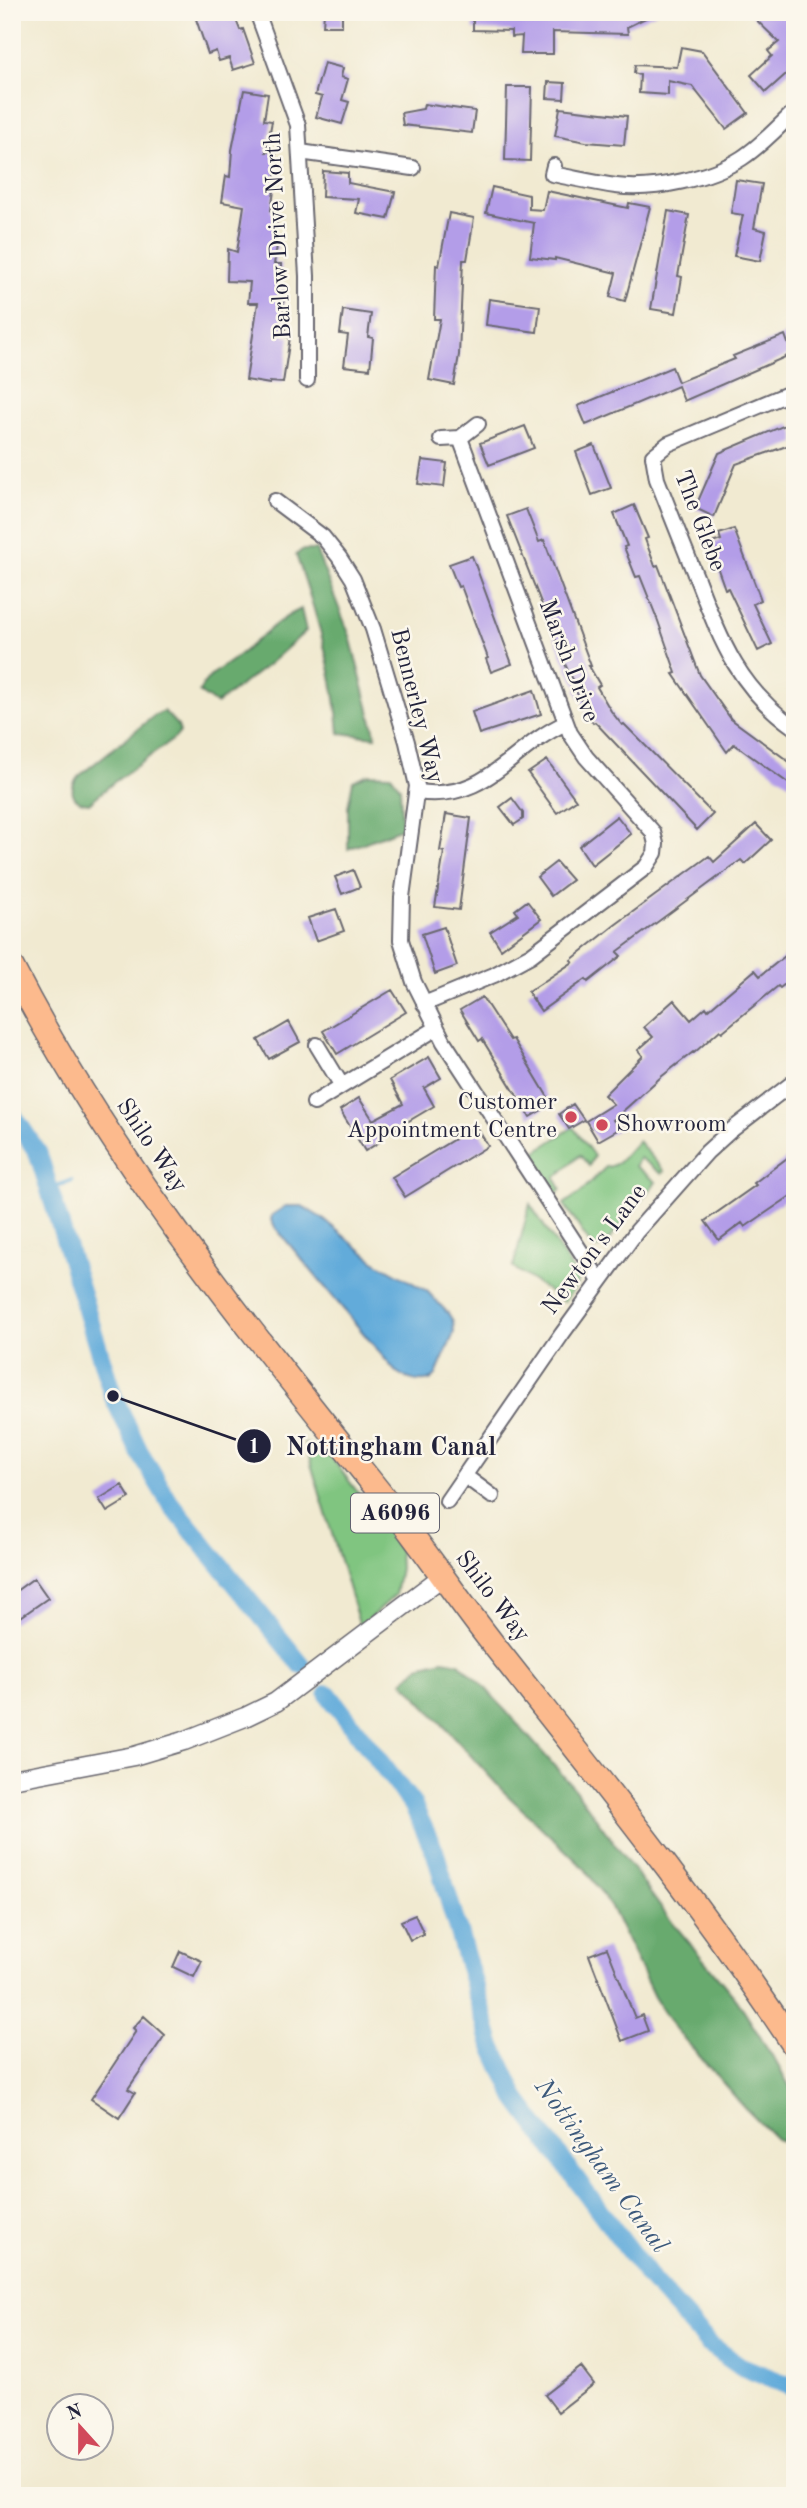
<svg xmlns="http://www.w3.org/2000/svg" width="807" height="2508" font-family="'Old Standard TT',serif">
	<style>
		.green { fill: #80c580; stroke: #51745e; stroke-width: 2 }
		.forest { fill: #68aa6e; stroke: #456654; stroke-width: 2 }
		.water { fill: #62abda; stroke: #42668a; stroke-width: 2 }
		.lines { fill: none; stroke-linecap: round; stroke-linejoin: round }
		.stream { stroke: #62abda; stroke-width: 5 }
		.canal { stroke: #62abda; stroke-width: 19 }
		.building { fill: #b39de8 }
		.minor-casing { stroke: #6a6870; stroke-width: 18 }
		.tertiary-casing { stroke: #6a6870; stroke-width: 21 }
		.primary-casing { stroke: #6a6870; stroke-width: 26 }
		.minor { stroke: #fff; stroke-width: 14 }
		.tertiary { stroke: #fff; stroke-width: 18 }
		.primary { stroke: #fcba8d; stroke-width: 23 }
		.poi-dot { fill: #d1495b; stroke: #fbf7ec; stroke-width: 2.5 }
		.labels { text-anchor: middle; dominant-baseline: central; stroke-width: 5; stroke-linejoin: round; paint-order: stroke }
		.shield { fill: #fbf7ec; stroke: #636270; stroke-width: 2 }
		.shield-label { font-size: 23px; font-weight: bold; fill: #22223b }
		.street-label { font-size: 24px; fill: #22223b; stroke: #fbf7ec }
		.poi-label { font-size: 24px; fill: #22223b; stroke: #fbf7ec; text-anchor: end }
		.water-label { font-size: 26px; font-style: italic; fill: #3c597b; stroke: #fbf7ec }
		.leader { fill: none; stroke: #22223b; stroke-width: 2.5 }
		.callout-dot { fill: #22223b; stroke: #fbf7ec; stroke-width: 2.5 }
		.mark-label { font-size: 21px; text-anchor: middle; font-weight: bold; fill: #fff }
		.callout-label { font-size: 26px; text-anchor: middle; font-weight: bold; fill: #22223b; stroke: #fbf7ec; stroke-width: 5; stroke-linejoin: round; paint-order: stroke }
	</style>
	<rect width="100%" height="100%" fill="#fbf7ec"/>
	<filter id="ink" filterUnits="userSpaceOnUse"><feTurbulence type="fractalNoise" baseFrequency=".0143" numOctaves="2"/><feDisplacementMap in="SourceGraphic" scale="14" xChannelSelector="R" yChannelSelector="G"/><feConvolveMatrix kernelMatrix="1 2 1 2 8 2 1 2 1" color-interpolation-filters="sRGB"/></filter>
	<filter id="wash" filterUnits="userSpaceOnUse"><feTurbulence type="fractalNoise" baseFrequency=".00686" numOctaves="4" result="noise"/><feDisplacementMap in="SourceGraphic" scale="28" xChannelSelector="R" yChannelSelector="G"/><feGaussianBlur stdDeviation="1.57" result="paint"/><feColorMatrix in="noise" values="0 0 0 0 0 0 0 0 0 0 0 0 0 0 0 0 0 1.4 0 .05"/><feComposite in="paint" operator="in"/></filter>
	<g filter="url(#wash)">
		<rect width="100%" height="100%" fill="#f1ead1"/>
		<path class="green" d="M 573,1127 L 594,1156 L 589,1166 L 580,1155 L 555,1178 L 561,1189 L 557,1194 L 531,1155 Z
			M 638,1141 L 664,1171 L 662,1174 L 640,1158 L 635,1166 L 656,1182 L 604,1246 L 596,1248 L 590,1244 L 564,1204 L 581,1192 L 607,1166 L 609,1167 L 618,1163 Z
			M 530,1204 L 578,1278 L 576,1286 L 564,1302 L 513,1267 Z
			M 305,1444 L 325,1449 L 389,1534 L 399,1550 L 400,1568 L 395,1595 L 360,1627 Z"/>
		<path class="forest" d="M 302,550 L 316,550 L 350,636 L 376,737 L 339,733 C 335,675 316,611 296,555 Z
			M 301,609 L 306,631 L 269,664 L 216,704 L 199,692 C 208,673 223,668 239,655 C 260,639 276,620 301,609 Z
			M 164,711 L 178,726 L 180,732 L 175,738 L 113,783 L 89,803 C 71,802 68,789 79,776 L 155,715 Z
			M 369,774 L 391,775 L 400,787 L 402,828 L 348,849 L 348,807 L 353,781 Z
			M 443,1660 L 459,1663 L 481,1683 L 574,1788 L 667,1916 L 737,2000 L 776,2062 L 795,2096 L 795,2146 L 776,2139 L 745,2108 L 672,2025 L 654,1997 L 611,1907 L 585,1869 L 502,1790 L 403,1681 L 419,1666 Z"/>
		<path class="water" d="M 286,1206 L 302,1206 L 323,1219 L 377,1263 L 427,1291 L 448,1313 L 453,1321 L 454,1333 L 436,1375 L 430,1380 C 417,1384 406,1379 395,1371 L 274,1226 L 271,1220 L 272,1215 Z"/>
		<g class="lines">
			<path class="stream" d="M 50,1189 L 71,1181"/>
			<path class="canal" d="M 12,1114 L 38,1153 L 113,1396 L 139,1451 L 170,1503 L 301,1665
				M 328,1694 L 413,1805 L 435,1852 L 491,2043 L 516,2098 L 651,2280 L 710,2345 L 740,2366 L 795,2388"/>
		</g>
		<g id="blocks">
			<path class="building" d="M 214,12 L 233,12 L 240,30 L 243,29 L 255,63 L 233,70 L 229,58 L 219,61 L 216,51 L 208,54 L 196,19 Z
				M 324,12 L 342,12 L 342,26 L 323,26 Z
				M 473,12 L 658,12 L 627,27 L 628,34 L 553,32 L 553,54 L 521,54 L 522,36 L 511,37 L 511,31 L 473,30 Z
				M 748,12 L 795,12 L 795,66 L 766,92 L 751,75 L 772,56 L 768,51 L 779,42 Z
				M 681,47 L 702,51 L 748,113 L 726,129 L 692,86 L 668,81 L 668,95 L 639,93 L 640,75 L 634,73 L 635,65 L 677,67 Z
				M 324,63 L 343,68 L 341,77 L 348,79 L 342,100 L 349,102 L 342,124 L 316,117 L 322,97 L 315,95 Z
				M 548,82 L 565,83 L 564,99 L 547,98 Z
				M 507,87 L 532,87 L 530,161 L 505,160 Z
				M 244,90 L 268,94 L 264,120 L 272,121 L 266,152 L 276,152 L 275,184 L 271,211 L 278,212 L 274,239 L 278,240 L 274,264 L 281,264 L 281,288 L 285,288 L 283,314 L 289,315 L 284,336 L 290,337 L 283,383 L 270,382 L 270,384 L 246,380 L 258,303 L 248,303 L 250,282 L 227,281 L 228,249 L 237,252 L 244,206 L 222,202 L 226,176 L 230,177 L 232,150 Z
				M 424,104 L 475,111 L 472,133 L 403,125 L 401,113 L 423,109 Z
				M 560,108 L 627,116 L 624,145 L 586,142 L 555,136 Z
				M 323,171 L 348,173 L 348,183 L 395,192 L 388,219 L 356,213 L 359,199 L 322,197 Z
				M 736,180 L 762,184 L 754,228 L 766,231 L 760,261 L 734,256 L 743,215 L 731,213 Z
				M 492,187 L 529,195 L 529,209 L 543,210 L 547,191 L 628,208 L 629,203 L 650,207 L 625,301 L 610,297 L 616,273 L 555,258 L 555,260 L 530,257 L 534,223 L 486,213 Z
				M 668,211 L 689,215 L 678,276 L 682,277 L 676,313 L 651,309 Z
				M 449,213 L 474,218 L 467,260 L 463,260 L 459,355 L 454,385 L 429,380 L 440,319 L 434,319 L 436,265 L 439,266 Z
				M 489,299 L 540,306 L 537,332 L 486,325 Z
				M 343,310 L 371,314 L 368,337 L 373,338 L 370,369 L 344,366 L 348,335 L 340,334 Z
				M 785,335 L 792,354 L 684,401 L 678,386 L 586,425 L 578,406 L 672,367 L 678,382 L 735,359 L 733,356 Z
				M 790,423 L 795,434 L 795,443 L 736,464 L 714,517 L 695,508 L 719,453 Z
				M 525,426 L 534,448 L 489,465 L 480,443 Z
				M 594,445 L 611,488 L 592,495 L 576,452 Z
				M 422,460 L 447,463 L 444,487 L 418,484 Z
				M 634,505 L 648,538 L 645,539 L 655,566 L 658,565 L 700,675 L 731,719 L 795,766 L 795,788 L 734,744 L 727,752 L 673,674 L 676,673 L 658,621 L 640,576 L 636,577 L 624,547 L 627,546 L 614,514 Z
				M 526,509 L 539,542 L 544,540 L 591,666 L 589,666 L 600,685 L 597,687 L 611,711 L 622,725 L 624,724 L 713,814 L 697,830 L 595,722 L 593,723 L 585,711 L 587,710 L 575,690 L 578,688 L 568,671 L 507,516 Z
				M 734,529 L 761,600 L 753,604 L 772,644 L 758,651 L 728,588 L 725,589 L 709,544 L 721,540 L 719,534 Z
				M 472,556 L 512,664 L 491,672 L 486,659 L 488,658 L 461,586 L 458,587 L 449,564 Z
				M 534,690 L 541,714 L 479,734 L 472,712 Z
				M 547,760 L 576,800 L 557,813 L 528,773 Z
				M 512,798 L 523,813 L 523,819 L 514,825 L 500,807 Z
				M 446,814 L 471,818 L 459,910 L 435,907 L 444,852 L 440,851 Z
				M 617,816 L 631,834 L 592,865 L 579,846 Z
				M 756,824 L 771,840 L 745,864 L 741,860 L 617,952 L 621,956 L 588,982 L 586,979 L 541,1011 L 528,992 L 573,962 L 571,960 L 615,925 L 709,856 L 714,862 Z
				M 556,862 L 572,880 L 551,896 L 537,877 Z
				M 353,870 L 360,887 L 342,894 L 335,877 Z
				M 527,901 L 541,919 L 501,949 L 490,932 L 518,914 L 515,910 Z
				M 336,909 L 344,931 L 316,941 L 308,918 Z
				M 444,927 L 457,966 L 435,974 L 422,934 Z
				M 795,948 L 795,976 L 780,988 L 778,986 L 722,1032 L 720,1030 L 694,1053 L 693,1052 L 661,1077 L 613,1120 L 619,1129 L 598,1141 L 586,1121 L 613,1104 L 604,1095 L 643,1056 L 638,1050 L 653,1037 L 644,1027 L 674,1000 L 691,1020 L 706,1007 L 708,1010 L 755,970 L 760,976 Z
				M 392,990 L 406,1012 L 337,1054 L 323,1031 Z
				M 482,997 L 510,1040 L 513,1039 L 552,1104 L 530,1117 L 482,1039 L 479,1041 L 460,1010 Z
				M 289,1022 L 300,1042 L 269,1059 L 258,1040 Z
				M 429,1057 L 441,1078 L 424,1088 L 434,1106 L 382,1137 L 384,1139 L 365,1151 L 340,1110 L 359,1098 L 373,1120 L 403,1104 L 390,1080 Z
				M 573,1104 L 584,1120 L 569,1129 L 559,1114 Z
				M 476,1126 L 488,1146 L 405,1197 L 392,1177 Z
				M 795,1152 L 795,1193 L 745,1227 L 742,1223 L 719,1240 L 705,1221 L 756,1185 L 754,1183 Z
				M 122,1485 L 130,1498 L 107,1512 L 99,1499 Z
				M 34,1578 L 48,1598 L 12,1623 L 12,1594 Z
				M 415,1915 L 424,1934 L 410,1940 L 401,1921 Z
				M 607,1948 L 635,2018 L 642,2015 L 648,2031 L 622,2041 L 589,1955 Z
				M 180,1951 L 202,1961 L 194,1977 L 173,1967 Z
				M 144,2016 L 165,2035 L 128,2089 L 135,2093 L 119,2118 L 91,2099 L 136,2031 L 133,2028 Z
				M 581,2367 L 594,2384 L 558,2412 L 545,2395 Z"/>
		</g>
	</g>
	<g filter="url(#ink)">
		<use href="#blocks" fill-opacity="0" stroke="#6a6870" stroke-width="2"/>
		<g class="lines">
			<defs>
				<path id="minor" d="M 257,12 L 298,125 L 307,276 L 307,380
					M 300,152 L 413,168
					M 554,166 L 552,174 C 574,178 595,183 616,186 C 654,191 711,178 742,158 C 762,145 778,127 795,111
					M 795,391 L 668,444 L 653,456 L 657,479 C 670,512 683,545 697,579 C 721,641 738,688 795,728
					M 441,439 L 460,438 L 478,424
					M 275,501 L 323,537 L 339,557 L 353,579 L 373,629 L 407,742 L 417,786 L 402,897 L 401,940 L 414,982 L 444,1042 L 600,1281
					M 418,792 C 487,802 510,748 566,723
					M 424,1004 L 494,975 L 531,955 L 646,867 L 655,853 L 656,844 L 653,832 L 586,757 L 570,733 L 460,438
					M 317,1045 L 342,1086
					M 314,1103 L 437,1028
					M 465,1476 L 492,1496
					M 447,1501 L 562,1334 L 637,1231 L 707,1152 L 729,1132 L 795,1081"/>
				<path id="tertiary" d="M 12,1779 L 134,1756 L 184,1741 L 245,1717 L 276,1702 L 443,1576"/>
				<path id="primary" d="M 12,967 C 111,1161 250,1330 385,1499 C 422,1546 456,1597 493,1644 C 597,1776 703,1907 795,2047"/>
			</defs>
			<use href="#minor" class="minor-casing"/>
			<use href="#tertiary" class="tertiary-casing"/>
			<use href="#primary" class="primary-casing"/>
			<use href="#minor" class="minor"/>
			<use href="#tertiary" class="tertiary"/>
			<use href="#primary" class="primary"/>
		</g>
	</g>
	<g class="poi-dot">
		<circle cx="571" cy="1117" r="7"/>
		<circle cx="602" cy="1125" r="7"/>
	</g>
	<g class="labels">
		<rect class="shield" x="351" y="1493.5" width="88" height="39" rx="5"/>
		<g class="shield-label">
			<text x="395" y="1513">A6096</text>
		</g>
		<g class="street-label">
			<text transform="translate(279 236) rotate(-93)">Barlow Drive North</text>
			<text transform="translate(699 521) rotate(69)">The Glebe</text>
			<text transform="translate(568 661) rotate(69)">Marsh Drive</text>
			<text transform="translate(416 706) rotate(76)">Bennerley Way</text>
			<text transform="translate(151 1146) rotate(56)">Shilo Way</text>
			<text transform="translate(595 1250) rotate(-53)">Newton's Lane</text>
			<text transform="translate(492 1597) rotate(53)">Shilo Way</text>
		</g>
		<g class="poi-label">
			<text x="557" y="1103">Customer<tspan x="557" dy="28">Appointment Centre</tspan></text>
			<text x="616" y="1125" text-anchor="start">Showroom</text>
		</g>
		<g class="water-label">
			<text transform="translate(601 2166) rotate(54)">Nottingham Canal</text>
		</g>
	</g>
	<path class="leader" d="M113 1396L254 1446"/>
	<g class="callout-dot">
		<circle cx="113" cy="1396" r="7"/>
		<circle cx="254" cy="1446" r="18"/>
	</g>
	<g class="mark-label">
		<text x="254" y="1453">1</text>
	</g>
	<g class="callout-label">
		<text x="391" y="1455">Nottingham Canal</text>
	</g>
	<rect width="807" height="2508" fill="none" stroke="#fbf7ec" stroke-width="42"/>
	<g transform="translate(80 2427) rotate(339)"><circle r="33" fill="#fbf7ec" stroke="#a4a2a5" stroke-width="2"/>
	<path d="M0-5L12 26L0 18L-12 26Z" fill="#d1495b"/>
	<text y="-10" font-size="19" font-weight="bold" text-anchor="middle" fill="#22223b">N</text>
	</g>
</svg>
